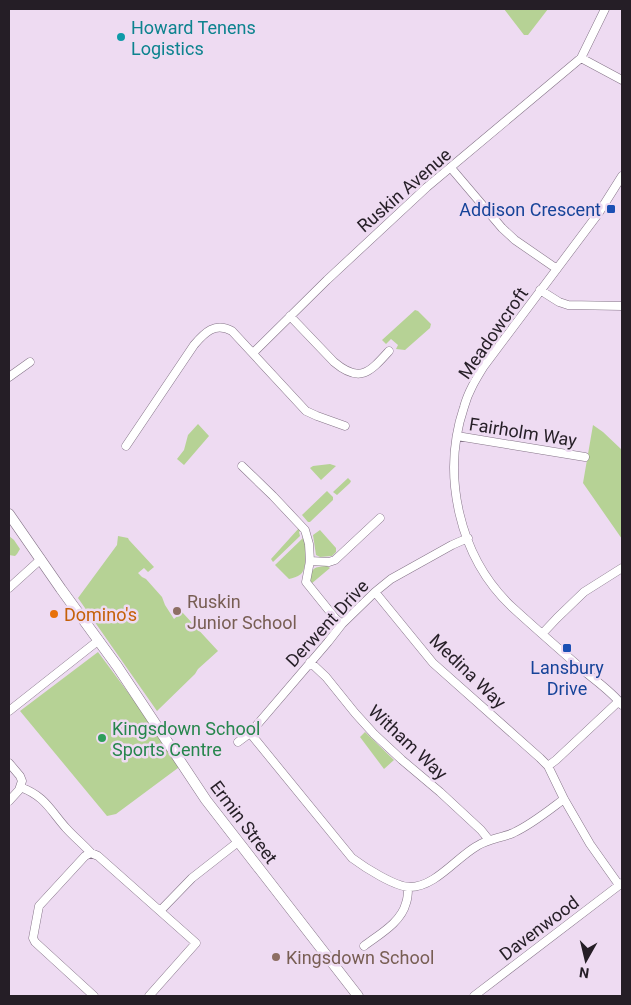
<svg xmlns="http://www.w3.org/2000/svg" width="631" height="1005" font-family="Roboto,sans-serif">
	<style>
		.green { fill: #b6d295 }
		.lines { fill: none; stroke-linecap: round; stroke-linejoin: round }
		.minor-casing { stroke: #857488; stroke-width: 9 }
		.secondary-casing { stroke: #857488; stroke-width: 11 }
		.minor { stroke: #fff; stroke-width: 8 }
		.secondary { stroke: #fff; stroke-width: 10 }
		.culture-dot { fill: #0f9aa8; stroke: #eedbf2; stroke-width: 2 }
		.transit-dot { fill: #1a4fb4; stroke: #eedbf2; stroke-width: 2 }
		.education-dot { fill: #8d6e63; stroke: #eedbf2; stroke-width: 2 }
		.food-dot { fill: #e8710a; stroke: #eedbf2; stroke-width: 2 }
		.leisure-dot { fill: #2e9e5b; stroke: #eedbf2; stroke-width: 2 }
		.labels { text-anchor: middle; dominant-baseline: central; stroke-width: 5; stroke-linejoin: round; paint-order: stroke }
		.culture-label { font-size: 18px; fill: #0d838f; stroke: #eedbf2; text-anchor: start }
		.street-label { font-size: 18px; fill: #251e26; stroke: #eedbf2 }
		.transit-label { font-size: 18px; fill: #164399; stroke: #eedbf2; text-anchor: end }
		.education-label { font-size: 18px; fill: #785e54; stroke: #eedbf2; text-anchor: start }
		.food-label { font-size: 18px; fill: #c56008; stroke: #eedbf2; text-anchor: start }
		.leisure-label { font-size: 18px; fill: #27864d; stroke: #eedbf2; text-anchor: start }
	</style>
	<rect width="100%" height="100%" fill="#eedbf2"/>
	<path class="green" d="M 504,9 L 548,9 L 528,35 L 524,35 Z
		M 415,310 L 418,311 L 431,324 L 430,328 L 405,350 L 396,349 L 398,345 L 391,339 L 386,344 L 382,340 Z
		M 198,424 L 209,436 L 184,465 L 177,459 L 184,450 L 188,435 Z
		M 593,425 L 603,432 L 622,450 L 622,539 L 583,483 Z
		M 330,464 L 336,466 L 321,480 L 310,468 L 313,466 Z
		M 348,478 L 351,481 L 350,483 L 337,495 L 333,492 Z
		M 327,491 L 333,497 L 333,500 L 310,522 L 308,522 L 302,515 Z
		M 299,528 L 300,531 L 299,532 L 300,536 L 273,562 L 271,559 Z
		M 320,530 L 336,548 L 336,552 L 332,556 L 320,557 L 316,555 L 313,535 Z
		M 9,536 L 14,540 L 20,549 L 17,554 L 15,556 L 9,555 Z
		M 118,536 L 128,538 L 129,540 L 154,567 L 148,572 L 144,568 L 138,573 L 142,577 L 146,579 L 162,597 L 165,605 L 174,619 L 182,612 L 218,651 L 198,669 L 195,674 L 157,711 L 78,598 L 117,545 Z
		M 304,537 C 305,546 308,567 301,574 C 297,577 293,578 289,579 L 275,565 Z
		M 327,566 L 330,568 L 311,584 C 309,578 310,581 311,575 C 312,566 319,567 327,566 Z
		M 98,652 L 182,765 L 116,814 L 107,816 L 20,711 Z
		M 365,732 L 394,760 L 384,769 L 360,737 Z"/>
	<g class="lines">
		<defs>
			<path id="minor" d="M 581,58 L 605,9
				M 451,168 L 502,228 L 515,240 L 557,269
				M 622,176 L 598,214 L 484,366 C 476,379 468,392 464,407 C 441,475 459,557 512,607 C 535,628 559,649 583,670 C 596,681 612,692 622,705
				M 540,290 L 559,302 L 568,305 L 622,306
				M 290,316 L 334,362 C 360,384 370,372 389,351
				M 253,353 L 327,280 L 427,187 L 581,58 L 622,80
				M 9,377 L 30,362
				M 457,436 L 585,457
				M 126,446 L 194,345 C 205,332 215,322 232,331 L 306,411 L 317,416 L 345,426
				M 242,466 L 273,496 L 305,530 L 309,544 L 310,561 L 306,582 L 335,618 L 342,624
				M 468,538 L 452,545 L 391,579 L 375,592 L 342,624 L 328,642 L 250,733 L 352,858 C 364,867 395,887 410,887 C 435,887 456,858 477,846 C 488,839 501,838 513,833 C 531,825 548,811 564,799
				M 310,561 L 329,562 L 335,560 L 380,518
				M 9,588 L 41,559
				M 375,592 L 433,663 L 540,758 L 548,766 L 564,799 L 590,844 L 619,885
				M 542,634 L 557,618 L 584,592 L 622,568
				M 310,662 L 326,677 L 355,713 L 374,734 L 402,760 L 440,792 L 481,830 L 489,840
				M 9,711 L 99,640
				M 238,742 L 250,733
				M 9,763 L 20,776 L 22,781 L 19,790 L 9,801
				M 548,766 L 556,760 L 619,701
				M 20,787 C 45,796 50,810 66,828 C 74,837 83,844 91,853
				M 160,911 L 192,878 L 238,842
				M 364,946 C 378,935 401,923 406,903 C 408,898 408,893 408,887
				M 94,996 L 35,942 L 33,938 L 39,906 L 85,856 L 91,853 L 98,856 L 196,943 L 149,996
				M 474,996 L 622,883"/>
			<path id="secondary" d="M 9,514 L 61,589 L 117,666 L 206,800 L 358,996"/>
		</defs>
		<use href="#minor" class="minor-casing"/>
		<use href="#secondary" class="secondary-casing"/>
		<use href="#minor" class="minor"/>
		<use href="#secondary" class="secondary"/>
	</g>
	<circle class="culture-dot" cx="121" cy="37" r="5"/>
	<g class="transit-dot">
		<rect x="606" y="204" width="10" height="10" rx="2.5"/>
		<rect x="562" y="643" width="10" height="10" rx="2.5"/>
	</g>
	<g class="education-dot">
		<circle cx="177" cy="611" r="5"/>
		<circle cx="276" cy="957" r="5"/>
	</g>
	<circle class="food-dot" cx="54" cy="614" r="5"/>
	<circle class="leisure-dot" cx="102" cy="738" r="5"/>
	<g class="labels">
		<g class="culture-label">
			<text x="131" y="27">Howard Tenens<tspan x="131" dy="21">Logistics</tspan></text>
		</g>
		<g class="street-label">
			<text transform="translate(404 190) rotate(-41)">Ruskin Avenue</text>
			<text transform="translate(493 333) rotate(-55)">Meadowcroft</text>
			<text transform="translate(523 432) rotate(9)">Fairholm Way</text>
			<text transform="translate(327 623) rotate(-47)">Derwent Drive</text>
			<text transform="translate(468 671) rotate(44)">Medina Way</text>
			<text transform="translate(408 742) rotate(43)">Witham Way</text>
			<text transform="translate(244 822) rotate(53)">Ermin Street</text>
			<text transform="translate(539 928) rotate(-37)">Davenwood</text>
		</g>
		<g class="transit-label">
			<text x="601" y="209">Addison Crescent</text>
			<text x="567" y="667" text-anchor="middle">Lansbury<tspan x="567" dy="21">Drive</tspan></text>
		</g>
		<g class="education-label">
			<text x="187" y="601">Ruskin<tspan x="187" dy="21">Junior School</tspan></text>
			<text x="286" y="957">Kingsdown School</text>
		</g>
		<g class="food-label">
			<text x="64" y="614">Domino's</text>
		</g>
		<g class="leisure-label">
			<text x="112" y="728">Kingsdown School<tspan x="112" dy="21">Sports Centre</tspan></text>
		</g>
	</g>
	<rect width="631" height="1005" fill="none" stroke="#251e26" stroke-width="20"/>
	<g transform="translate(586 960) rotate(188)" stroke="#eedbf2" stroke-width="4" paint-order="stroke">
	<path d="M0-4L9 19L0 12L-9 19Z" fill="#251e26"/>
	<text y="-8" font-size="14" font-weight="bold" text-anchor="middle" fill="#251e26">N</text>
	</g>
</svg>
